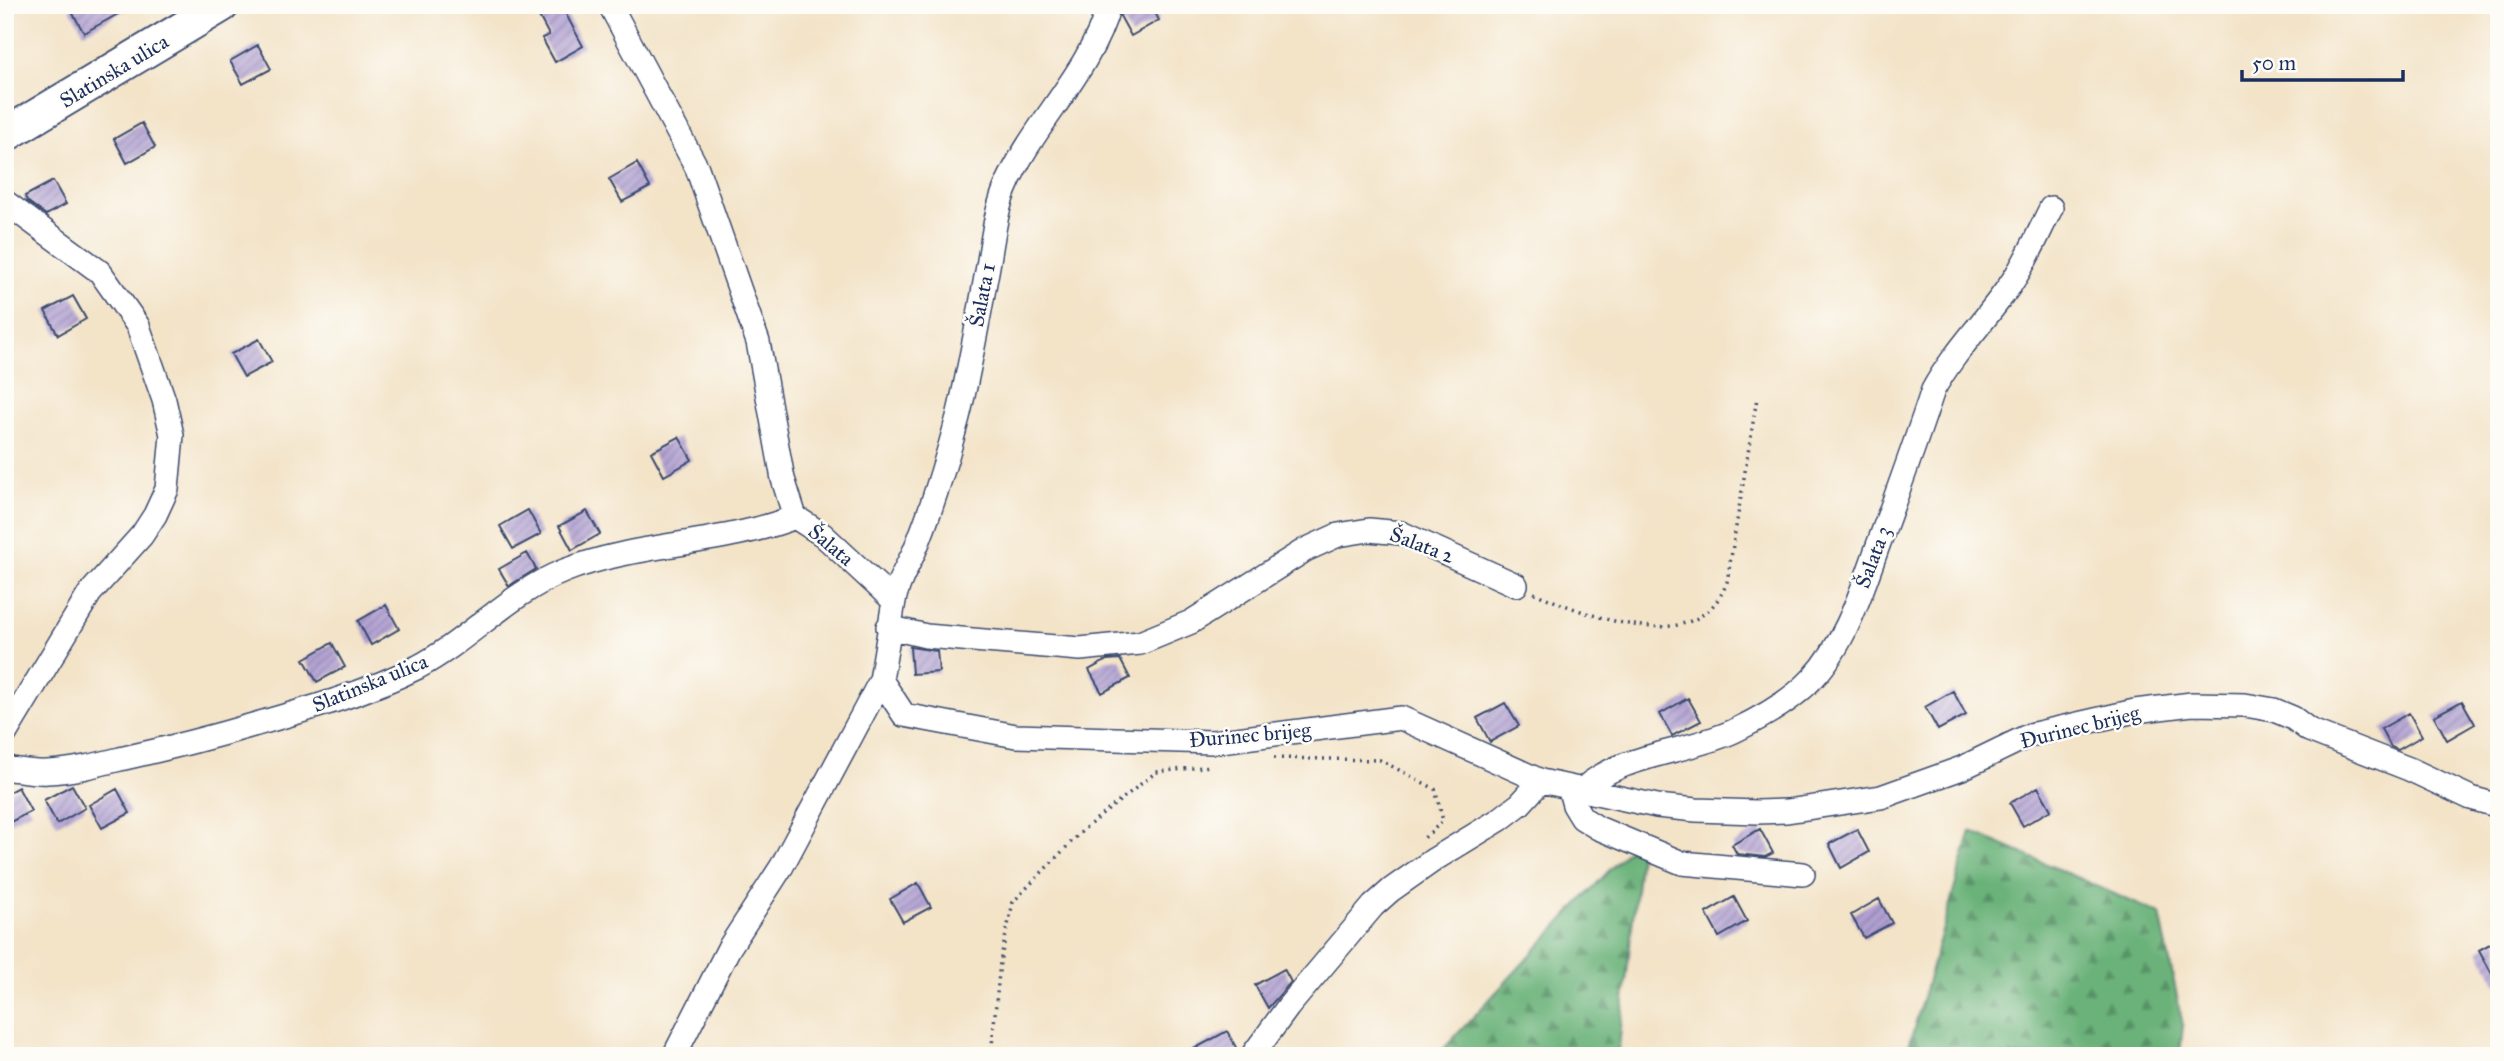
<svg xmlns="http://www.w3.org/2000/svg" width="2504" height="1061" font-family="'IM FELL Great Primer',serif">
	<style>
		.forest { fill: url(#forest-firs); stroke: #42706c; stroke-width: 2 }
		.building { fill: url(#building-hatch) }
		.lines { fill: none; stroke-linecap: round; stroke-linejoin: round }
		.street-casing { stroke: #3b4a6e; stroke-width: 26 }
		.secondary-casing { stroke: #3b4a6e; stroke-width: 37 }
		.path { stroke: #3b4a6e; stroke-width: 3.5; stroke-dasharray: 2 5; stroke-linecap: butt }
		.street { stroke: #fff; stroke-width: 23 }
		.secondary { stroke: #fff; stroke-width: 33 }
		.labels { text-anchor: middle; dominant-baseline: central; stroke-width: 5; stroke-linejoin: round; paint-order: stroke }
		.street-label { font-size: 21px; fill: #1b2f5e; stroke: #fdfcf7 }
	</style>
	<defs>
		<pattern id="forest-firs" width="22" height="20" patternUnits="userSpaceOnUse" patternTransform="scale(1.75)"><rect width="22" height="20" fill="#6ab279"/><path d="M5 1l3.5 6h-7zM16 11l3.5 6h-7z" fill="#569166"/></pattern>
		<pattern id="building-hatch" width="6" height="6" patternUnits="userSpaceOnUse" patternTransform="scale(1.75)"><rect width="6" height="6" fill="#b1a0d2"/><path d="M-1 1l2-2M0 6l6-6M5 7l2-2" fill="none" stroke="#8f83ae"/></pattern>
	</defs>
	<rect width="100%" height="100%" fill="#fdfcf7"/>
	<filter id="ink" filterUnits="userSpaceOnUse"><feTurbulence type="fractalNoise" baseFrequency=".0143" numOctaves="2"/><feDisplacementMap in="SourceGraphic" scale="14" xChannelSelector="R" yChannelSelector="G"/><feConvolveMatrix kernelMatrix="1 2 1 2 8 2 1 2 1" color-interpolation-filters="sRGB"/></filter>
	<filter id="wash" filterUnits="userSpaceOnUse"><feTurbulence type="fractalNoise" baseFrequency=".00686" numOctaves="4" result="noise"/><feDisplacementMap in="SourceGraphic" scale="28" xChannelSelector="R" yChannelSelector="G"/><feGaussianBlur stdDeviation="1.57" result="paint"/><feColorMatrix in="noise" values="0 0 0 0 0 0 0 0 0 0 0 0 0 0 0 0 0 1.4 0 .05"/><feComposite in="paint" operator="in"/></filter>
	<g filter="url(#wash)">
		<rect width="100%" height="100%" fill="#f3e3c7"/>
		<path class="forest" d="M 1971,831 L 2160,914 L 2183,1025 L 2180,1056 L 1906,1056 Z
			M 1642,835 L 1618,1056 L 1437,1056 Z"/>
		<g id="blocks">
			<path class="building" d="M 68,5 L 134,5 L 84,33 Z
				M 533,5 L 561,5 L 583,46 L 555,62 L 542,38 L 549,35 Z
				M 1130,5 L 1151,5 L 1159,20 L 1131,36 L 1120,16 L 1122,9 Z
				M 258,45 L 271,69 L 243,84 L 230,61 Z
				M 142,123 L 155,147 L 127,163 L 114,139 Z
				M 637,163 L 650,187 L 622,202 L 609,179 Z
				M 53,181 L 66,204 L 46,215 L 27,201 L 25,196 Z
				M 73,296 L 86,319 L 58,335 L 45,311 Z
				M 259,339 L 272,362 L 244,377 L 231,354 Z
				M 679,437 L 692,460 L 664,476 L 651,452 Z
				M 528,510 L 541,534 L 513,549 L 500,526 Z
				M 587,511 L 600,534 L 572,550 L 559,526 Z
				M 527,553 L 536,569 L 509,586 L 499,569 Z
				M 386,605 L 399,629 L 371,645 L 358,621 Z
				M 332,643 L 345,667 L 317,682 L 304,659 Z
				M 910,647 L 937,651 L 939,672 L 912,674 Z
				M 1120,659 L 1130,678 L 1102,693 L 1089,670 L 1107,660 Z
				M 1953,691 L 1966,715 L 1938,730 L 1925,707 Z
				M 1688,698 L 1701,721 L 1672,736 L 1660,714 Z
				M 2462,701 L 2475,724 L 2447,740 L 2434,716 Z
				M 1505,703 L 1519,726 L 1490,742 L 1477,718 Z
				M 2409,713 L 2422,736 L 2398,750 L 2391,747 L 2381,729 Z
				M 72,785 L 85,808 L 57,824 L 44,800 Z
				M 18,787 L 31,811 L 5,825 L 5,794 Z
				M 2038,787 L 2051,810 L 2023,826 L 2010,803 Z
				M 117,789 L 130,813 L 102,828 L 89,805 Z
				M 1760,829 L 1773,853 L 1765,857 L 1737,854 L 1732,845 Z
				M 1857,829 L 1869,852 L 1841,868 L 1829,844 Z
				M 918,883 L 931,907 L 903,922 L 890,899 Z
				M 1734,897 L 1747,921 L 1719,937 L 1706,913 Z
				M 1879,899 L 1892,923 L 1864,938 L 1851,915 Z
				M 2499,939 L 2499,987 L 2479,950 Z
				M 1284,969 L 1291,982 L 1268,1008 L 1255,985 Z
				M 1227,1031 L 1239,1053 L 1238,1056 L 1181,1056 Z"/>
		</g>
	</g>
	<g filter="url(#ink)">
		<use href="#blocks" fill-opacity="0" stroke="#3b4a6e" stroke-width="2"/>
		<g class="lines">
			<defs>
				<path id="street" d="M 610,5 L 697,168 L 758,342 L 783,479 L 795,517 L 823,535 L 894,601 L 881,680 L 782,866 L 729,948 L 674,1056
					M 5,202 L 100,272 L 138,326 L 164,400 L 172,435 L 167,489 L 155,515 L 142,535 L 90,593 L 5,734
					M 894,601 C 897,583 906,569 914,552 C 932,509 946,462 958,417 C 969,373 978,321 986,277 C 992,248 994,216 1005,189 C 1032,124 1090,74 1109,5
					M 888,627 L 926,636 L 1080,649 L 1140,643 L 1191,622 L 1305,550 L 1338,535 L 1369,530 L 1401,533 L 1516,585
					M 881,680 L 904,715 L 1016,736 L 1213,742 L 1401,718 L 1541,781 L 1657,806 L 1696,810 L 1757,812 L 1787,811 L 1881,797 L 1962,768 L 2030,735 L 2135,711 L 2192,704 L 2245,705 L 2274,710 L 2293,718 L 2309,730 L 2409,769 L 2471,798 L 2499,806
					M 5,766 L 10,769 C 22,770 35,773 47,772 C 72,771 96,765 120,759 C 165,749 209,738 253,725 C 309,709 366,693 418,667 C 469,640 509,593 564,571 C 638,542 720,546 795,517
					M 1569,787 L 1574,805 L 1582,818 L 1598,828 L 1682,863 L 1803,874
					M 1582,790 C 1620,754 1687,753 1734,731 C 1761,718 1792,701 1813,678 C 1847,642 1863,586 1880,540 C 1898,491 1916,441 1933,390 C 1954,352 1985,321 2010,285 C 2027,261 2038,234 2051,208
					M 1252,1056 L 1288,1007 L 1373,906 L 1391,890 L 1435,859 L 1499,820 L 1520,804 L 1541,781"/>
				<path id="secondary" d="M 5,135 L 222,5"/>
			</defs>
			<use href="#street" class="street-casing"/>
			<use href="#secondary" class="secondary-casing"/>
			<path class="path" d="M 1534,593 C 1589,615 1697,662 1727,582 L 1757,398
				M 1274,758 L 1380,760 L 1435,789 L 1443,821 L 1424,838
				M 991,1056 L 1000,962 L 1013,902 L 1084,829 L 1156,772 L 1211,766"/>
			<use href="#street" class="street"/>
			<use href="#secondary" class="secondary"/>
		</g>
	</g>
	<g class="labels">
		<g class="street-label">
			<text transform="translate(114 71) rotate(-31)">Slatinska ulica</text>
			<text transform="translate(982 295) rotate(-79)">Šalata 1</text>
			<text transform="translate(831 545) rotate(40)">Šalata</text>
			<text transform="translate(1422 545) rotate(21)">Šalata 2</text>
			<text transform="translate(1873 557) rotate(-69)">Šalata 3</text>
			<text transform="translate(370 683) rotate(-22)">Slatinska ulica</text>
			<text transform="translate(2080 727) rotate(-14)">Đurinec brijeg</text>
			<text transform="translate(1250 735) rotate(-5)">Đurinec brijeg</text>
		</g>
	</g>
	<rect width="2504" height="1061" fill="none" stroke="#fdfcf7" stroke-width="28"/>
	<path d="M2242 70v10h161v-10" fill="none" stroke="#1b2f5e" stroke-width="3.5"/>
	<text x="2252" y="70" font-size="21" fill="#1b2f5e" stroke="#fdfcf7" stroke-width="5" paint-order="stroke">50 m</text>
</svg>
